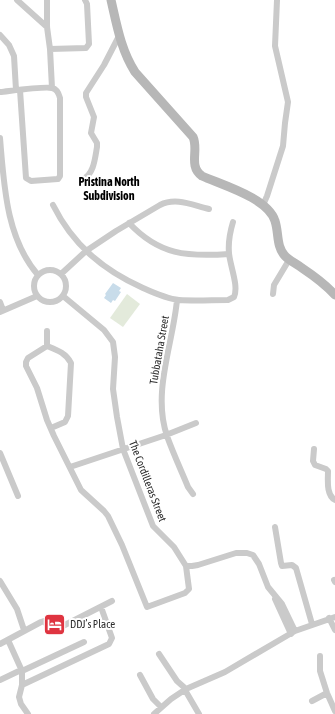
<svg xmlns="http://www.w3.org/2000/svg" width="335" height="714" font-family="'Asap Condensed',sans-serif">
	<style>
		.green { fill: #e3eadb }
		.water { fill: #c8dcea }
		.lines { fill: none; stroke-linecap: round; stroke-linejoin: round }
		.street { stroke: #cacaca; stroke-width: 6 }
		.secondary { stroke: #b7b7b7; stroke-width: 9 }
		.labels { text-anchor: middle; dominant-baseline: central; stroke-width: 4; stroke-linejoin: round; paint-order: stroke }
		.street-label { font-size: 11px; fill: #2d2d2d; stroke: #fff }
		.poi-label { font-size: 11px; fill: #2d2d2d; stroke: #fff; text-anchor: start }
		.neighbourhood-label { font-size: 12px; font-weight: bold; fill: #000; stroke: #fff }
	</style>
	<rect width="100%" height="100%" fill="#fff"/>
	<path class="green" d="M 127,294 L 140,304 L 123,327 L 110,318 Z"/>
	<path class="water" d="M 113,283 L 121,288 L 119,291 L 121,292 L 115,301 L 113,300 L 111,303 L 104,298 L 106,295 L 105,294 Z"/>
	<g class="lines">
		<path class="street" d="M 17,0 L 47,27
			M 47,0 L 47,27 L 50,49 L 52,88
			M 0,35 L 9,45 L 14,56 L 16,90
			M 50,49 L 86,48 L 89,44 L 87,4 L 85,0
			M 0,92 C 10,91 45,86 52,88 C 57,89 59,94 60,98 L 60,176 L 58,179 L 31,181 L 26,178 L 20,90
			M 0,138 C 4,185 6,238 38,275
			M 83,179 C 94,174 95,158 97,147 L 97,143 L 91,133 L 94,117 L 86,97 L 86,93 L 104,65 L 119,36
			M 53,205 C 73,245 103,270 143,288 C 154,293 167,299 179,300 C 195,301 212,300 228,300 L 234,297 C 239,286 230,266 229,253 C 228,242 230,232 233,222
			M 263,205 L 267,196 L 283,146 L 285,123 L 288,102 L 275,46 L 277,0
			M 129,223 C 159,255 187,257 229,254
			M34 286a16 16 0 1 1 32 0a16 16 0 1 1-32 0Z
			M 61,274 L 86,251 L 116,231 L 160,205 C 176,197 192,205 209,209
			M 273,294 L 274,285 L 289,260
			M 177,300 C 173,344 152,392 167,436 C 173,453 181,470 188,487 L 193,494
			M 0,302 L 3,310
			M 0,312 L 37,296
			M 47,331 L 47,346
			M 51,428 L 65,422 L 68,416 L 71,363 C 66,353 57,350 47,346 L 28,358 L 26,362 L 26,366 L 37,388 L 47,420 L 54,436 L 81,490 L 104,511 L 108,516 L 122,545 L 147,607 L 185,593 L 189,589 L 186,566 L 174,547 L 153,526 L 123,449 L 117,417 L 113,389 L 115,357 L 113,342 L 104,330 L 63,296
			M 314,449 L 313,461 L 315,465 L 326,469 L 328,471 C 328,480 326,495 335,500
			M 0,453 L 18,496
			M 70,467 L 166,435 L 196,423
			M 275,527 L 281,563 L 282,566 L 292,565 L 296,568 L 312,624
			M 186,566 L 192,566 L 198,565 L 236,553 L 247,553 L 253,555 L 259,564 L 268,587 L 282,604 L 295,631
			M 334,580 L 335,582
			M 0,581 L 17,609 L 24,630
			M 275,599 L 291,634
			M 329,618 L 335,630
			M 8,640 L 22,671 L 22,685 L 19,697 L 21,704 L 28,714
			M 0,644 L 41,622 L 44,621 L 50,629 L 55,630 L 112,601
			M 159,654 L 177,681 L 186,689
			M 320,656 L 320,671 L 327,693 L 335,711
			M 22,671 L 84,642
			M 140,675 L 153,699 L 161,707
			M 0,680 L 21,670
			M 22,685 L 109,644 L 112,638 L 101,607
			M 185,690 L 199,714
			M 312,701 L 327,693
			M 154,714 L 171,699 L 186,689 L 225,672 L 295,631 L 335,617"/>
		<path class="secondary" d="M 111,0 C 117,26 121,50 135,72 L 193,137 C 199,150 188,166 202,176 C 222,185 268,198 275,221 C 279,233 276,246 285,256 C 290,261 297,264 302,268 C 314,276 325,284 335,295"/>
	</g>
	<defs>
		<symbol id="hotel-square" viewBox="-11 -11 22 22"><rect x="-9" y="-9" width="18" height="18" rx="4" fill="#df3440" stroke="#fff"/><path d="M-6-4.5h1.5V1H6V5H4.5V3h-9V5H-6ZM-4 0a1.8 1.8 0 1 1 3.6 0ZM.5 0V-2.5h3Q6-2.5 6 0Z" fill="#fff"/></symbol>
	</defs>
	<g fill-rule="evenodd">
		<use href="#hotel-square" x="42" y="612" width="25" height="25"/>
	</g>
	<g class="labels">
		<g class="street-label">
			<text transform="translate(159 350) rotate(-80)">Tubbataha Street</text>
			<text transform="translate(148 481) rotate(69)">The Cordilleras Street</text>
		</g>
		<g class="poi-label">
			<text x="70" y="624">DDJ’s Place</text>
		</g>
		<g class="neighbourhood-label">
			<text x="109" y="182">Pristina North<tspan x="109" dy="14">Subdivision</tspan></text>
		</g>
	</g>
</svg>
